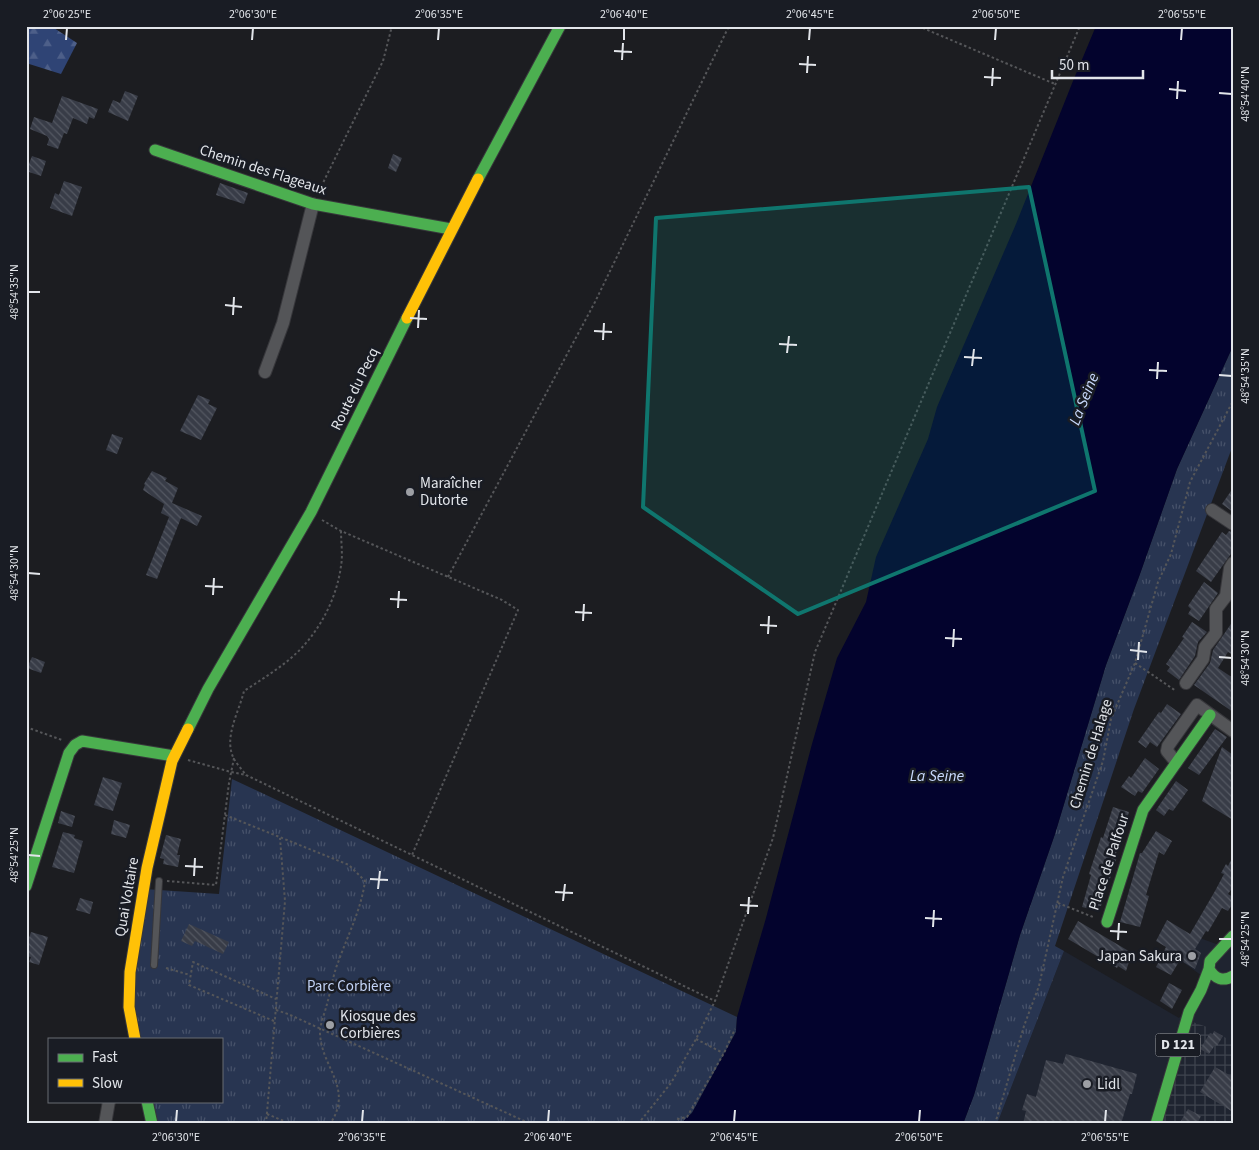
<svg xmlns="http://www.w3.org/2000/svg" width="1259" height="1150" font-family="'Source Sans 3',sans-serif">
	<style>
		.built { fill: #1f2430 }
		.industrial { fill: url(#industrial-grid) }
		.forest { fill: url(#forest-firs) }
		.park { fill: url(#park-tufts) }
		.water { fill: #03032d }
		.building { fill: url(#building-back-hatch) }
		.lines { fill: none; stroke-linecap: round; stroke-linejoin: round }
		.lane-casing { stroke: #37373b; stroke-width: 8 }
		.street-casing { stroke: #37373b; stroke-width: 14 }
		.fast-casing { stroke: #37373b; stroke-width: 13 }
		.slow-casing { stroke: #37373b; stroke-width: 13 }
		.path { stroke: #555659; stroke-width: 2; stroke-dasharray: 2.5 2.5; stroke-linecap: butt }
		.lane { stroke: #545558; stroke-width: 6 }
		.street { stroke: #545558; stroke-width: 12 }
		.fast { stroke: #4caf50; stroke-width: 11 }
		.slow { stroke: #ffc107; stroke-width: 11 }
		.marked { fill: #0f766e; fill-opacity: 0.2; stroke: #0f766e; stroke-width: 4; stroke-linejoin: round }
		.ticks { fill: none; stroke: #e2e5ea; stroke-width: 2 }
		.poi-dot { fill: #9d9fa4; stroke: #191c24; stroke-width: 2 }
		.labels { text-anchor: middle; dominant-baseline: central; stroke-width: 5; stroke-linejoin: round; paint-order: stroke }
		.shield { fill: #191c24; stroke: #a6a9af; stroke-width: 1 }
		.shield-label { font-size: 14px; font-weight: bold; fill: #e2e5ea }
		.street-label { font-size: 15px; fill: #e2e5ea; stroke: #191c24 }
		.poi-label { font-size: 15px; fill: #e2e5ea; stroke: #191c24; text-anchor: start }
		.park-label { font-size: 15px; fill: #c4d5f8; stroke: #191c24 }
		.water-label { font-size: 16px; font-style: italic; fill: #c9dafd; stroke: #191c24 }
		.neatline { fill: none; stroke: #e2e5ea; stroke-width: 2 }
		.ticks-label { font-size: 12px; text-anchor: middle; fill: #e2e5ea }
	</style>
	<defs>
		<pattern id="industrial-grid" width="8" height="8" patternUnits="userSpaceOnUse" patternTransform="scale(1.25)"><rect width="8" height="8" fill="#1f2430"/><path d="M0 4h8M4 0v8" fill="none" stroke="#3f444e"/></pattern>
		<pattern id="forest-firs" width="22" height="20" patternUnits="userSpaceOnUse" patternTransform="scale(1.25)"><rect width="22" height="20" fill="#2f4475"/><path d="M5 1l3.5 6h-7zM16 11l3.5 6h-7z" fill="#4d5f89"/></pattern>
		<pattern id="park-tufts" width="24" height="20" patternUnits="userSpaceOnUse" patternTransform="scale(1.25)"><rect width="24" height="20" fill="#283551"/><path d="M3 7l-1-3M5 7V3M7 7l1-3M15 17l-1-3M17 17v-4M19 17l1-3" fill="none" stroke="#47526a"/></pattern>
		<pattern id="building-back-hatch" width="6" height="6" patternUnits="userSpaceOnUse" patternTransform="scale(1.25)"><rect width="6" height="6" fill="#383c47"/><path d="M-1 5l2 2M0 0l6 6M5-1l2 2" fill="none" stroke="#545862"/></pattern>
	</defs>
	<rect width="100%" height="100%" fill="#1c1d21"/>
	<path class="built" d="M 1189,934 L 1227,948 L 1233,942 L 1233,1042 L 1162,1124 L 997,1124 L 1064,951 L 1179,1018 L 1209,981 L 1176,957 Z"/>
	<path class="industrial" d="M 1190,1021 L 1207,1027 L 1233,1042 L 1233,1124 L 1162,1124 Z"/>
	<path class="forest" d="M 26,26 L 51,26 L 77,43 L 61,74 L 26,63 Z"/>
	<path class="park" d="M 1233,346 L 1233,445 L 1134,709 L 1055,946 L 1064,951 L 997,1124 L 963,1124 L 974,1095 L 1020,935 L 1055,834 L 1106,665 L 1140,574 L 1177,469 Z
		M 232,779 L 737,1017 L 736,1032 L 692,1113 L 680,1124 L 152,1124 L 147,1101 L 221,1101 L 221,1039 L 135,1039 L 129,1007 L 144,889 L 219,894 Z"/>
	<path class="water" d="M 1096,26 L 1233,26 L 1233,346 L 1177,469 L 1140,574 L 1106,665 L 1055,834 L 1020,935 L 974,1095 L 963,1124 L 680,1124 L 692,1113 L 736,1032 L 737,1017 L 766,918 L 812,744 L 837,658 L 866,602 L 876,557 L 928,439 L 937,407 L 1016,224 L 1073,81 Z"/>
	<path class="building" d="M 125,91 L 138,96 L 128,121 L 108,112 L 113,100 L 120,103 Z
		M 62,96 L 98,109 L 94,119 L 89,117 L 87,124 L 73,118 L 67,134 L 64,133 L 58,149 L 47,145 L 49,139 L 47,136 L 30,129 L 34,117 L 52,123 Z
		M 393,154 L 402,158 L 396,172 L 388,168 Z
		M 32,156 L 46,161 L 41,176 L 26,171 Z
		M 64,181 L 82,187 L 72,216 L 50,208 L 55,193 L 59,195 Z
		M 220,183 L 248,193 L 244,204 L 216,195 Z
		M 198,395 L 210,400 L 208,404 L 217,408 L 201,440 L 180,431 Z
		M 112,434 L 123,438 L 117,454 L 106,450 Z
		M 152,471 L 167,478 L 165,481 L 178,488 L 172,503 L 202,516 L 197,526 L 181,518 L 157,579 L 146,575 L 169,517 L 161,513 L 164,504 L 143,490 L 145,485 L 144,484 Z
		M 1233,488 L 1233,512 L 1222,504 Z
		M 1229,531 L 1233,532 L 1233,551 L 1211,582 L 1196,571 L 1222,532 L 1226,535 Z
		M 1204,582 L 1218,593 L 1199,621 L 1188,614 L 1191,609 L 1188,606 Z
		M 1233,621 L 1233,655 L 1228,652 L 1218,668 L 1233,678 L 1233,712 L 1194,685 L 1210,663 L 1213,650 Z
		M 1192,622 L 1207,632 L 1198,642 L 1195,656 L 1179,680 L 1167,671 L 1170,667 L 1166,664 L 1184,638 L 1182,637 Z
		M 32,657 L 45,662 L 41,673 L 27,668 Z
		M 1167,704 L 1181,714 L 1157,747 L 1150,742 L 1146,748 L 1138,742 L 1159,712 L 1161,713 Z
		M 1215,729 L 1227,737 L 1199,775 L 1188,768 Z
		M 1222,747 L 1233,755 L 1233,820 L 1202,801 Z
		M 1145,758 L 1159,769 L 1142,793 L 1138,791 L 1135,796 L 1121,787 L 1129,776 L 1131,778 Z
		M 103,777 L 122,783 L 113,811 L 94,805 Z
		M 1176,781 L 1188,790 L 1173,811 L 1169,809 L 1164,816 L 1156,810 Z
		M 1113,807 L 1129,812 L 1115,857 L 1118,854 L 1101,906 L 1099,906 L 1098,911 L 1082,907 L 1091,875 L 1089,874 L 1101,837 L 1103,838 Z
		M 61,811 L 75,816 L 72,827 L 58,823 Z
		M 114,820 L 130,825 L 126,838 L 111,834 Z
		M 1156,831 L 1172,841 L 1164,855 L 1159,852 L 1146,895 L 1149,896 L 1140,927 L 1120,922 L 1140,853 L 1142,853 Z
		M 63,832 L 75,835 L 74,838 L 83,841 L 74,873 L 52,867 Z
		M 166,835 L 181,839 L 177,855 L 180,855 L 178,867 L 163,864 L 164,859 L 160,858 Z
		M 1233,856 L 1233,887 L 1228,894 L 1233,897 L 1233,903 L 1228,911 L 1222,908 L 1208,932 L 1206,931 L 1195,949 L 1201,953 L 1195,969 L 1180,960 L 1171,975 L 1156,967 L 1166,947 L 1156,941 L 1167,920 L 1190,934 L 1215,891 L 1224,874 L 1221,873 L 1226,864 L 1228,866 Z
		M 80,898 L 93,902 L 90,914 L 76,910 Z
		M 1078,921 L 1132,953 L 1126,971 L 1118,966 L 1117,968 L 1068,939 Z
		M 189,924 L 229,942 L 223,954 L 195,941 L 192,946 L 181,941 Z
		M 31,932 L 48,937 L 39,965 L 29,962 L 31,957 L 26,956 L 26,947 Z
		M 1169,983 L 1182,990 L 1172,1009 L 1160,1001 Z
		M 1214,1031 L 1223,1036 L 1217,1046 L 1215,1045 L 1209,1054 L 1200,1049 L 1210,1033 L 1213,1034 Z
		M 1066,1054 L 1137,1074 L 1132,1094 L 1130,1094 L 1121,1124 L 1075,1124 L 1065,1121 L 1065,1124 L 1023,1124 L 1026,1111 L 1022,1110 L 1027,1094 L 1036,1097 L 1046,1060 L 1063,1064 Z
		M 1215,1067 L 1233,1077 L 1233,1112 L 1200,1092 Z
		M 1188,1109 L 1201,1116 L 1197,1124 L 1179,1124 Z"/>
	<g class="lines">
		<defs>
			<path id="lane" d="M 154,965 L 159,881"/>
			<path id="street" d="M 265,372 L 283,323 L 313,204
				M 1212,510 L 1233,524
				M 1186,683 L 1203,659 L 1205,647 L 1216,633 L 1216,609 L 1226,596 L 1230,568 L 1233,563
				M 1176,762 L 1167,751 L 1168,746 L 1197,705 L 1233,731
				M 105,1124 L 109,1101"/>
			<path id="fast" d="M 155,150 L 313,204 L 451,229
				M 478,179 L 560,26
				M 188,729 L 208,689 L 311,512 L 407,318
				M 26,886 L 69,753 L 75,745 L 82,741 L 174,756
				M 1107,922 L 1143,810 L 1210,715
				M 1209,969 C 1215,979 1223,982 1233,976
				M 147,1101 L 152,1124
				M 1156,1124 L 1189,1012 L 1201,990 L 1209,969 L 1210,961 L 1233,936"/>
			<path id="slow" d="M 407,318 L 478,179
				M 135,1039 L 129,1007 L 130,972 L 147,868 L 172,761 L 188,729"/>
		</defs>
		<use href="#lane" class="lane-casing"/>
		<use href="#street" class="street-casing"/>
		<use href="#fast" class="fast-casing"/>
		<use href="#slow" class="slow-casing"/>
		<path class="path" d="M 918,26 L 1055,84
			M 319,191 L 383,61 L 392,26
			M 322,520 L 341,531 L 502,600 L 518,610 L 412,855
			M 341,531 C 341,542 343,555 341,566 C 336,603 315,640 285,663 C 272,673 258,682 244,691 C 239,712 223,738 234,759 C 237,764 242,770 246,775 L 715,1001
			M 448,577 L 595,302 L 729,26
			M 1135,663 L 1176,691
			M 26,727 L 62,740
			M 188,760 L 231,772 L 246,775
			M 225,815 L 349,865 L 365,881 C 361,910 349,932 339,960 C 333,974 331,990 327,1004 C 325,1012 321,1022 320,1030 C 319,1066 355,1087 330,1124
			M 167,881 L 216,885 L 229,783 L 234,758
			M 1058,903 L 1093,917
			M 166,968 L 190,975
			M 276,1010 L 288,1014 L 531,1124
			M 274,1021 L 189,985 L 193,962 L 276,999
			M 696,1039 L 723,1053
			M 267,1114 L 291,1124
			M 266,1124 L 285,901 L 280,838
			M 638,1124 L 671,1083 L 696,1039 L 715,1001 L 773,838 L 815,652 L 1080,26
			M 675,1124 L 678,1119 L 687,1117 L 724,1053 L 735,1029
			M 995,1124 L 1024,1026 L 1039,986 L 1063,877 L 1103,761 L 1111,719 L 1135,663 L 1158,582 L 1171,554 L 1190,482 L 1233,401"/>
		<use href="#lane" class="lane"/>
		<use href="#street" class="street"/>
		<use href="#fast" class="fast"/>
		<use href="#slow" class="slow"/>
	</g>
	<path class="marked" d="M 1029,187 L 1095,491 L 798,614 L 643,507 L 656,218 Z"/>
	<path class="ticks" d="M 66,40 L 67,28M 252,40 L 253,28M 438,40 L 439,28M 624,40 L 624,28M 809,40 L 810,28M 995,40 L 996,28M 1181,40 L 1182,28M 614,51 L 632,52M 622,60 L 623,43M 799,64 L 816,65M 807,73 L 808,56M 984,77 L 1001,78M 992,86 L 993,68M 1169,89 L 1186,91M 1219,93 L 1232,94M 1177,99 L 1178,81M 28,292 L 40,292M 225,305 L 242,307M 233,315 L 234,297M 410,318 L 427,319M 418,328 L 419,310M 594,331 L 612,332M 603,340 L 604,323M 779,344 L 797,345M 787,353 L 789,336M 964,357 L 982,358M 972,366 L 974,349M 1149,370 L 1167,371M 1219,375 L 1232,376M 1157,379 L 1158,362M 28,573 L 40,574M 205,586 L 223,587M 213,595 L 214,578M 390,599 L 407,600M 398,608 L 399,591M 575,612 L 592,613M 583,621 L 584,604M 760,625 L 777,626M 768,634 L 769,616M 945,638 L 962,639M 953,647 L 954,629M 1130,650 L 1147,652M 1219,657 L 1232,658M 1138,660 L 1139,642M 28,855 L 40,856M 185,866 L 203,867M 194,876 L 195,858M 370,879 L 388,880M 378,889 L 380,871M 555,892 L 573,893M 563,901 L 565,884M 740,905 L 758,906M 748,914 L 749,897M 925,918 L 942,919M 933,927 L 934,910M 1110,931 L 1127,932M 1219,939 L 1232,939M 1118,940 L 1119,923M 176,1122 L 177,1110M 362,1122 L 363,1110M 548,1122 L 549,1110M 734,1122 L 735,1110M 919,1122 L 920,1110M 1105,1122 L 1106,1110"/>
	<g class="poi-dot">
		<circle cx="410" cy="492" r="5"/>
		<circle cx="1192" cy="956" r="5"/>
		<circle cx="330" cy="1025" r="5"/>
		<circle cx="1087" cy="1084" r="5"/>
	</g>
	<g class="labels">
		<rect class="shield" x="1155.5" y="1033.5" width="45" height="23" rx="4"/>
		<g class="shield-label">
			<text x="1178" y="1045">D 121</text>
		</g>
		<g class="street-label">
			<text transform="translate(263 170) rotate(18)">Chemin des Flageaux</text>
			<text transform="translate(355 389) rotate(-64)">Route du Pecq</text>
			<text transform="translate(1091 754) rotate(-73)">Chemin de Halage</text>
			<text transform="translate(1109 862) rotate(-72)">Place de Palfour</text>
			<text transform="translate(127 897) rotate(-80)">Quai Voltaire</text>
		</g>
		<g class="poi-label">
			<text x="420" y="483">Maraîcher<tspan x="420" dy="17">Dutorte</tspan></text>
			<text x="1182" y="956" text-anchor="end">Japan Sakura</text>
			<text x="340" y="1016">Kiosque des<tspan x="340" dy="17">Corbières</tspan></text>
			<text x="1097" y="1084">Lidl</text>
		</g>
		<g class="park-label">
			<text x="349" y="986">Parc Corbière</text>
		</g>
		<g class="water-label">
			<text transform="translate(1084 399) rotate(-68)">La Seine</text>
			<text x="937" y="776">La Seine</text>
		</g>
	</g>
	<rect width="1259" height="1150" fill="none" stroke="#191c24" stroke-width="55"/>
	<rect x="48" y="1038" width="175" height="65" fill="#191c24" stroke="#696c73"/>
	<rect x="58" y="1054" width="25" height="8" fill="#4caf50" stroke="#696c73"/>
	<text x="92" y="1062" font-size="15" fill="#e2e5ea">Fast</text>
	<rect x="58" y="1079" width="25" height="8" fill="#ffc107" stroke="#696c73"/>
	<text x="92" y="1088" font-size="15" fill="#e2e5ea">Slow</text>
	<path d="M1052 70v8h91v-8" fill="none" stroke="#e2e5ea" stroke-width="2.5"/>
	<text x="1059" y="70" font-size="15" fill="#e2e5ea" stroke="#191c24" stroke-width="4" paint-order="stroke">50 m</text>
	<rect x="28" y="28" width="1204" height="1094" class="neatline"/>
	<g class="ticks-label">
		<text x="67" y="18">2°06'25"E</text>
		<text x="253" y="18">2°06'30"E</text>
		<text x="439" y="18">2°06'35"E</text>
		<text x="624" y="18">2°06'40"E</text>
		<text x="810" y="18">2°06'45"E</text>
		<text x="996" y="18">2°06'50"E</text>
		<text x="1182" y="18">2°06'55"E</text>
		<text transform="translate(1245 94) rotate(-90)" y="4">48°54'40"N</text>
		<text transform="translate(14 292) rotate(-90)" y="4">48°54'35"N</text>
		<text transform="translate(1245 376) rotate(-90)" y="4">48°54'35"N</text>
		<text transform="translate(14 573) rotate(-90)" y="4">48°54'30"N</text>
		<text transform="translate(1245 658) rotate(-90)" y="4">48°54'30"N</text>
		<text transform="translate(14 855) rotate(-90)" y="4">48°54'25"N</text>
		<text transform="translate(1245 939) rotate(-90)" y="4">48°54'25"N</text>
		<text x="176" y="1141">2°06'30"E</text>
		<text x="362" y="1141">2°06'35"E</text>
		<text x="548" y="1141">2°06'40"E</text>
		<text x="734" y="1141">2°06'45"E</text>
		<text x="919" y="1141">2°06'50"E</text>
		<text x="1105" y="1141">2°06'55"E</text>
	</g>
</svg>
